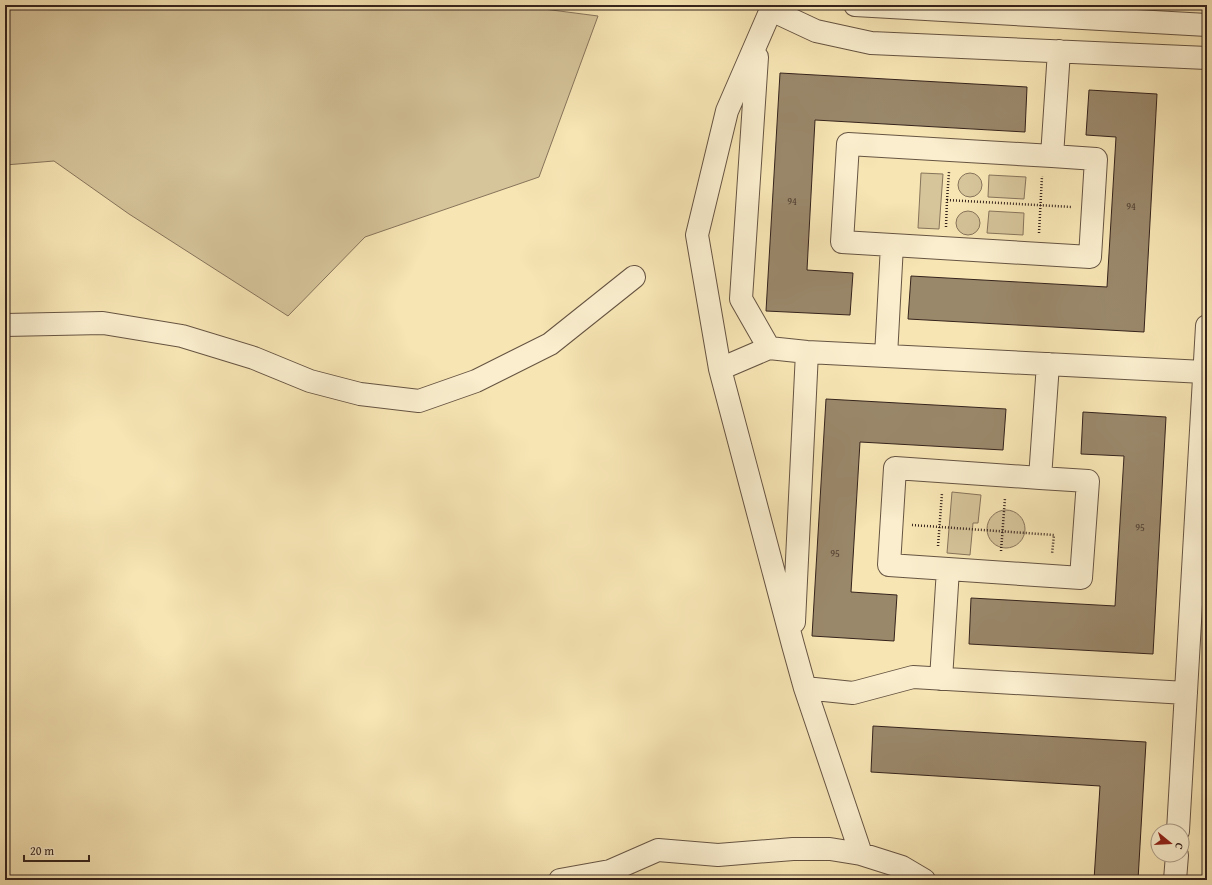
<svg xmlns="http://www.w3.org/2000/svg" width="1212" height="885" font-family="'Gentium Book Plus',serif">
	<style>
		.green { fill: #d6c49a; stroke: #86745b }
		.building { fill: #9a886b; stroke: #35231c }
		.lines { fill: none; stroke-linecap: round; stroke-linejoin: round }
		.minor-casing { stroke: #665442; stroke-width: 24 }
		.path { stroke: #35231c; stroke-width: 2.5; stroke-dasharray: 1 2; stroke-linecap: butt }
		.minor { stroke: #faeece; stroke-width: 22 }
		.labels { text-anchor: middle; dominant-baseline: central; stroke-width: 4; stroke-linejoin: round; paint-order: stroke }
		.number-label { font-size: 10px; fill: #4e3c30 }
	</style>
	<rect width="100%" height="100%" fill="#f7e5b4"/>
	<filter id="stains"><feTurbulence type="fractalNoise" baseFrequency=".005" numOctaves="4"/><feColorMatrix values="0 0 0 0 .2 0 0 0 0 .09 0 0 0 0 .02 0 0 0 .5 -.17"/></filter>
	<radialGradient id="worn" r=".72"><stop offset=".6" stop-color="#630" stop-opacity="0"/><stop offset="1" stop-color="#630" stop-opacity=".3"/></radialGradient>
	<path class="green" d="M 5,5 L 513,5 L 598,16 L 539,177 L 365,237 L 288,316 L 129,214 L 54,161 L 5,165 Z
		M958 185a12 12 0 1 1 24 0a12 12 0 1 1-24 0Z
		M 921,173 L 943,174 L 939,229 L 918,228 Z
		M 989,175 L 1026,177 L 1024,199 L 988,197 Z
		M956 223a12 12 0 1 1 24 0a12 12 0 1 1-24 0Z
		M 989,211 L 1024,213 L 1023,235 L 987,233 Z
		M 952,492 L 981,495 L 978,523 L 973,523 L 970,555 L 947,553 Z
		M987 529a19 19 0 1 1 38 0a19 19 0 1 1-38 0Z"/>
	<path class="building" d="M 780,73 L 1027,87 L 1025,132 L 815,120 L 807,270 L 853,273 L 850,315 L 766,311 Z
		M 1089,90 L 1157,94 L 1144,332 L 908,319 L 911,276 L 1107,287 L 1116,137 L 1086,135 Z
		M 826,399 L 1006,409 L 1003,450 L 860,442 L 851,592 L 897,595 L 894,641 L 812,636 Z
		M 1083,412 L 1166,417 L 1153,654 L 969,644 L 971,598 L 1115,606 L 1124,456 L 1081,454 Z
		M 873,726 L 1146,742 L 1138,880 L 1094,880 L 1100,786 L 871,772 Z"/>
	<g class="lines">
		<defs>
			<path id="minor" d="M 773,5 L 727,111 L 697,235 L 720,369 L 793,645 L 805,688 L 861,854
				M 855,5 L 1207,25
				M 771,10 L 816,31 L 871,43 L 1207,58
				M 757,57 L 741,299 L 769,348 L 807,352 L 1204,372
				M 892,245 L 1090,257 L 1096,159 L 1052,156
				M 5,325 L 103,323 L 182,336 L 254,358 L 310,381 L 360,394 L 419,401 L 476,381 L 550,344 L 634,277
				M 886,356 L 892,245 L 842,242 L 848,144 L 1052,156 L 1059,51
				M 720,369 L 769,348
				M 948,569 L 1081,578 L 1088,481 L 1040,478
				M 794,622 L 807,352
				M 941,679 L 948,569 L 889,565 L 895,468 L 1040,478 L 1048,364
				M 805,688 L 853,693 L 913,677 L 1186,693
				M 1178,831 L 1207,326
				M 560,880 L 610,871 L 658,850 L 718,855 L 793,849 L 830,849 L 861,854 L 902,867 L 924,880
				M 1175,880 L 1177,855"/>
		</defs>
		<use href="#minor" class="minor-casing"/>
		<path class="path" d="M 947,200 L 949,172
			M 946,227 L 947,200 L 1072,207
			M 1039,233 L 1042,176
			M 912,525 L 1054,535 L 1052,554
			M 938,546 L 942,493
			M 1001,551 L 1005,498"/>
		<use href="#minor" class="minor"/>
	</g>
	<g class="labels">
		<g class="number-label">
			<text x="792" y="201">94</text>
			<text x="1131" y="206">94</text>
			<text x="1140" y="527">95</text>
			<text x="835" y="553">95</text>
		</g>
	</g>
	<rect width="1212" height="885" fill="none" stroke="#f7e5b4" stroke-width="20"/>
	<rect x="6" y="6" width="1200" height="873" fill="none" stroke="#35231c" stroke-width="2"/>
	<rect x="10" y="10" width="1192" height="865" fill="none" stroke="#35231c"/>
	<g transform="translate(1170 843) rotate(108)"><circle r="19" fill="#faeece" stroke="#ab9d87"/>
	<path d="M0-3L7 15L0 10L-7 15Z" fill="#8f2418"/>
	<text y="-6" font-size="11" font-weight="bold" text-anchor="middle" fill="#35231c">С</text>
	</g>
	<path d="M24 855v6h65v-6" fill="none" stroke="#35231c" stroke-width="2"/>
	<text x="30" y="855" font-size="12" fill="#35231c" stroke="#faeece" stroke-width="3" paint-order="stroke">20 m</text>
	<rect width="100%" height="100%" filter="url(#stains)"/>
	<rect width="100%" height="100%" fill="url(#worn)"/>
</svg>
